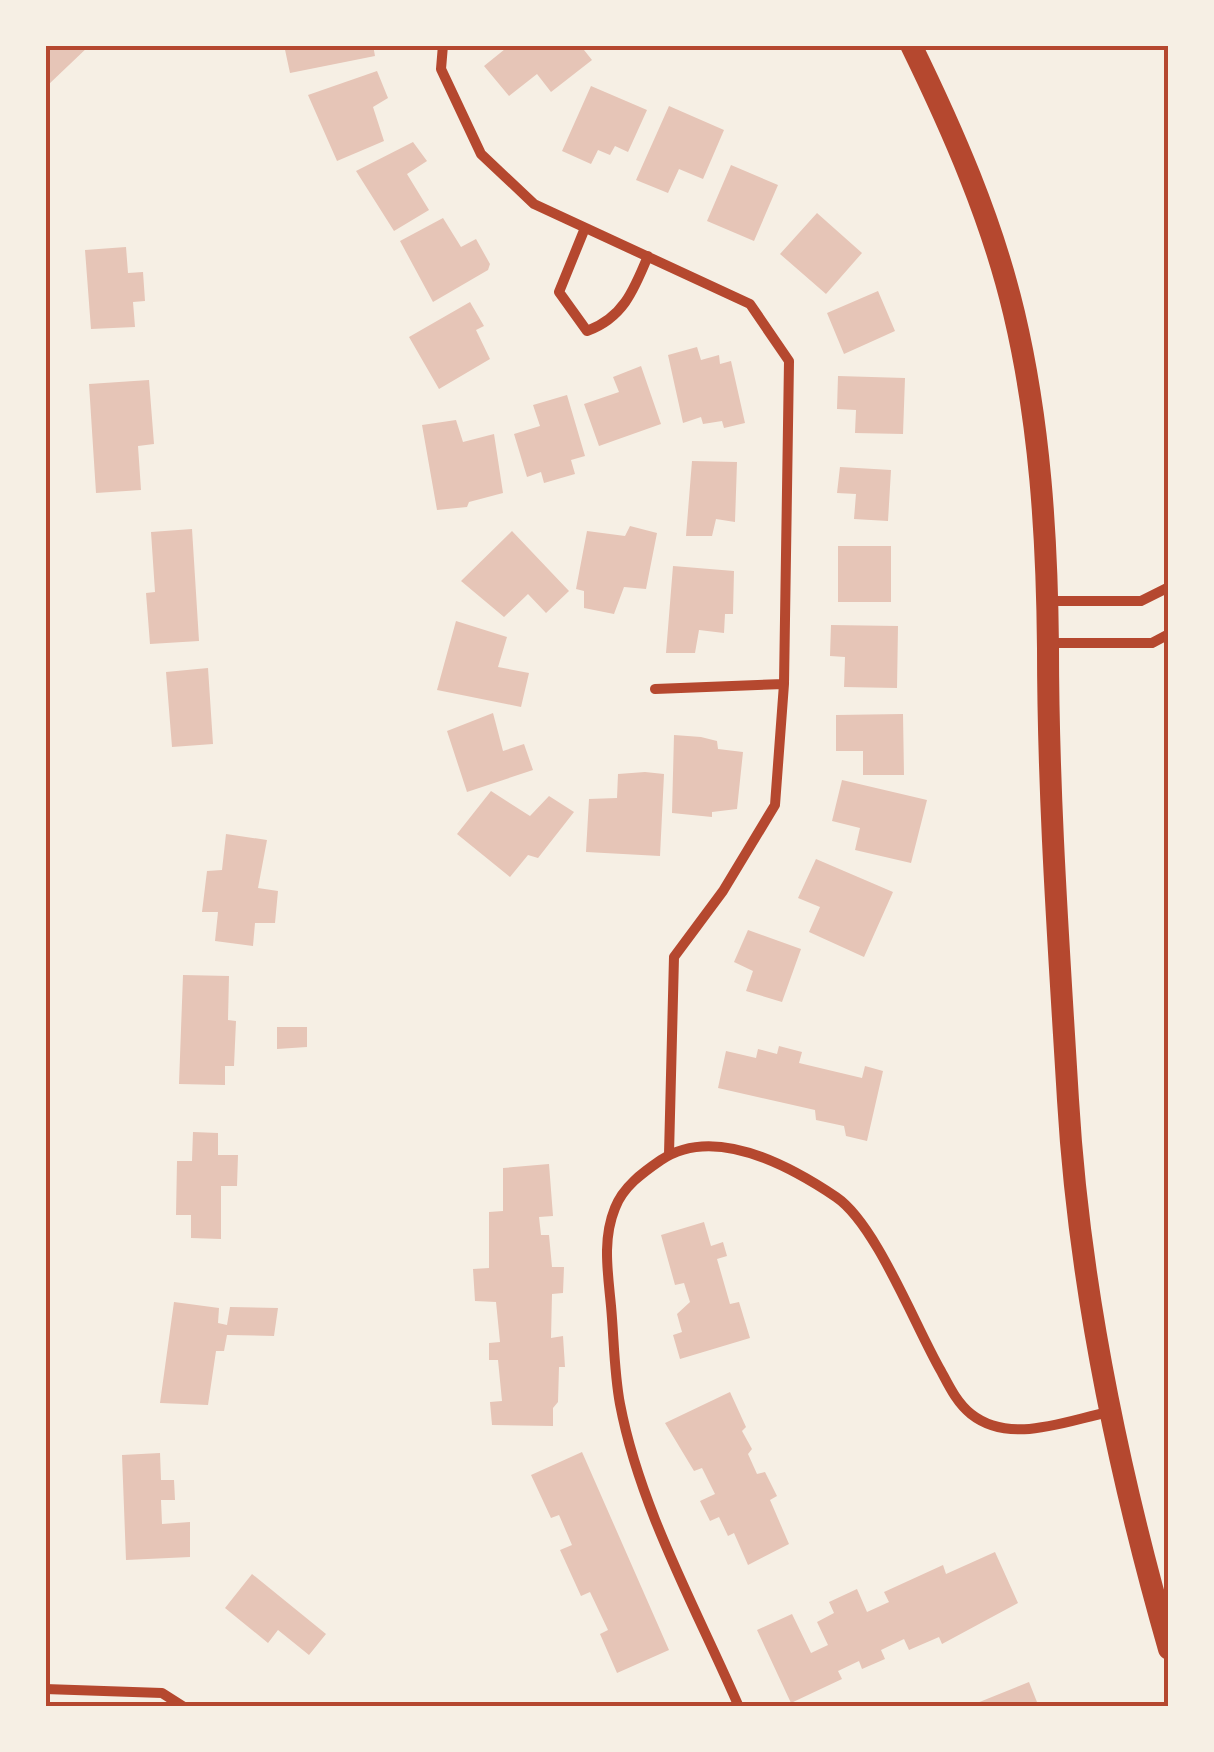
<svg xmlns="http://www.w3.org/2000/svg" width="1214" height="1752" font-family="Roboto,sans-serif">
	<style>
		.building { fill: #e6c5b7 }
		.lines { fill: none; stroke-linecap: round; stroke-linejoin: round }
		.minor { stroke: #b5482f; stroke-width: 10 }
		.primary { stroke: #b5482f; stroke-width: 22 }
		.neatline { fill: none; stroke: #b5482f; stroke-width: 4 }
	</style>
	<rect width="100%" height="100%" fill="#f6efe4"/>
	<path class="building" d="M 45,45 L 90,45 L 48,85 Z
		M 284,45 L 373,45 L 375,56 L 290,73 Z
		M 510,45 L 580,45 L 592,60 L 551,92 L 537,74 L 509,96 L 484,66 Z
		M 377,71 L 388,98 L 373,107 L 384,141 L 337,161 L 308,95 Z
		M 591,86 L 647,110 L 628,152 L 615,146 L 610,155 L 598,150 L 591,164 L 562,151 Z
		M 669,106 L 724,130 L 703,179 L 679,169 L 668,193 L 636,180 Z
		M 413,142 L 427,161 L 407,174 L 429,210 L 394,231 L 356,171 Z
		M 731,165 L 778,185 L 754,241 L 707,221 Z
		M 817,213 L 862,253 L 826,294 L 780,254 Z
		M 443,218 L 461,247 L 476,239 L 490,264 L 488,270 L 433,302 L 400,241 Z
		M 126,247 L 128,273 L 143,272 L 145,301 L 133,302 L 135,327 L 91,329 L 85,250 Z
		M 878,291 L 895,331 L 844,354 L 827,313 Z
		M 470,302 L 484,326 L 476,330 L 490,359 L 439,389 L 409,337 Z
		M 697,347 L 701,360 L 719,355 L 720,364 L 731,361 L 745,423 L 724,428 L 722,421 L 703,424 L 701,417 L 683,423 L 668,355 Z
		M 641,366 L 661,424 L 599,446 L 584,404 L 619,392 L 613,377 Z
		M 838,376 L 905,378 L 903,434 L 855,433 L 856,410 L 837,409 Z
		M 149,380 L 154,444 L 138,446 L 141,490 L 96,493 L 89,384 Z
		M 567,395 L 585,456 L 571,460 L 575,474 L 544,483 L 541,472 L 527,477 L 514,434 L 540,426 L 533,405 Z
		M 456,420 L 463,442 L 494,434 L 503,493 L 469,502 L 467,507 L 437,510 L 422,425 Z
		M 692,461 L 737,462 L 735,522 L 716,519 L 712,536 L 686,536 Z
		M 840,467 L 891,470 L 888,521 L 854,519 L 856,494 L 837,493 Z
		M 630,526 L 657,533 L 646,589 L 624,587 L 614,614 L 584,608 L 584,591 L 576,589 L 587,531 L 625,536 Z
		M 192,529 L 199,641 L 150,644 L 146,593 L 155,592 L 151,532 Z
		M 512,531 L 569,591 L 546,613 L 528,594 L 504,617 L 461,581 Z
		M 838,546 L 891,546 L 891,602 L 838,602 Z
		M 673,566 L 734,571 L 733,614 L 725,614 L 724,633 L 699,630 L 695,653 L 666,653 Z
		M 456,621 L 507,637 L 498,667 L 529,673 L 521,707 L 437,690 Z
		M 831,625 L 898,626 L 897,688 L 844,687 L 845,657 L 830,656 Z
		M 208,668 L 213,744 L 172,747 L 166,672 Z
		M 493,713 L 503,751 L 524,744 L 533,770 L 467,792 L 447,731 Z
		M 903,714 L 904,775 L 863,775 L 863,751 L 836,751 L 836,715 Z
		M 674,735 L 701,737 L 717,741 L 718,749 L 743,752 L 737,809 L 712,812 L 712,817 L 672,813 Z
		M 645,772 L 664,774 L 660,856 L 586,852 L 589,799 L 617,798 L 618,774 Z
		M 842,780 L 927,800 L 911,863 L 855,850 L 860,828 L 832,821 Z
		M 491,791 L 530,816 L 549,796 L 574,812 L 538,858 L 528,855 L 510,877 L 457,834 Z
		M 226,834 L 267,840 L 258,888 L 278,891 L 275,923 L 255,923 L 253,946 L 215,941 L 218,912 L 202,912 L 207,871 L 222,870 Z
		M 816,859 L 893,892 L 864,957 L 809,932 L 820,907 L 798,898 Z
		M 748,930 L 801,949 L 782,1002 L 746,991 L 753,971 L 734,962 Z
		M 183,975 L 229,976 L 228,1020 L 236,1021 L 234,1066 L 225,1066 L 225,1085 L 179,1084 Z
		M 277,1027 L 307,1027 L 307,1047 L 277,1049 Z
		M 779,1046 L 802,1052 L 799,1063 L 862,1078 L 865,1066 L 883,1071 L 867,1141 L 846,1136 L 844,1126 L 816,1120 L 815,1110 L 718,1088 L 726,1051 L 756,1058 L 758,1049 L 777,1054 Z
		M 193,1132 L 218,1133 L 218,1155 L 238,1155 L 237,1186 L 221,1186 L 221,1239 L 191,1238 L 191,1215 L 176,1215 L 177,1161 L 192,1161 Z
		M 549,1164 L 553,1216 L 539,1217 L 541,1235 L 549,1235 L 552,1267 L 564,1267 L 563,1293 L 552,1294 L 551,1338 L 563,1336 L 565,1367 L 559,1367 L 558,1402 L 553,1408 L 553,1426 L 492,1425 L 490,1402 L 502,1401 L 498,1360 L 489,1360 L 489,1343 L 500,1342 L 496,1302 L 475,1301 L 473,1269 L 489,1268 L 489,1212 L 503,1211 L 503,1168 Z
		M 704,1222 L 711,1246 L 723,1242 L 727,1256 L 717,1259 L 730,1304 L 739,1302 L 750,1338 L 680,1359 L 673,1335 L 682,1332 L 677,1314 L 690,1302 L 684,1283 L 675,1285 L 661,1235 Z
		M 174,1302 L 219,1308 L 218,1323 L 227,1325 L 230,1307 L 278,1308 L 274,1336 L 227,1335 L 224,1351 L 216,1351 L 208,1405 L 160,1403 Z
		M 730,1392 L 746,1427 L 742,1431 L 752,1449 L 748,1454 L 757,1474 L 765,1472 L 777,1496 L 770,1500 L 789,1544 L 748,1565 L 734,1533 L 728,1536 L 719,1517 L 710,1521 L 700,1501 L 715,1494 L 702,1468 L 694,1471 L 665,1423 Z
		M 582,1452 L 669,1650 L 617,1673 L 600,1634 L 608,1630 L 590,1592 L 581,1596 L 560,1550 L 572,1545 L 559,1515 L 551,1518 L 531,1475 Z
		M 160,1453 L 161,1480 L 174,1480 L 175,1500 L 161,1500 L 162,1524 L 190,1522 L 190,1557 L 126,1560 L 122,1455 Z
		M 995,1552 L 1018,1603 L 942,1644 L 939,1637 L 909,1650 L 904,1639 L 881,1650 L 885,1659 L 862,1669 L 859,1661 L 838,1671 L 842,1679 L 791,1703 L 757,1630 L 792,1614 L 811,1653 L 828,1645 L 817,1622 L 834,1613 L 829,1602 L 857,1589 L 867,1612 L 889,1602 L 884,1592 L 943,1565 L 946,1574 Z
		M 252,1574 L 326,1634 L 309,1655 L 278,1630 L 268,1643 L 225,1608 Z
		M 1029,1682 L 1039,1707 L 967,1707 Z"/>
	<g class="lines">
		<path class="minor" d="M 443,45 L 441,69 L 481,154 L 534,204 L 750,304 L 789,361 L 784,684 L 775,805 L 723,891 L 674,957 L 669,1154
			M 585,228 L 559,292 L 587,331 C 623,318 634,290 648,256
			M 1048,601 L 1141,601 L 1169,587
			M 1048,643 L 1152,643 L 1169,634
			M 655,689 L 784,684
			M 45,1689 L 162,1693 L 184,1707
			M 739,1707 C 697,1610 640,1509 620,1404 C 614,1372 614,1338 611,1306 C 608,1273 602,1240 615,1208 C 623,1187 642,1173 661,1160 C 715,1124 790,1166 836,1197 C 876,1224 915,1326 941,1371 C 949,1386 957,1403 971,1414 C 1010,1445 1065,1421 1109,1412"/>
		<path class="primary" d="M 911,45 C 953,131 992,220 1014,313 C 1040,423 1047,536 1048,648 C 1048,798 1059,950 1068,1100 C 1079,1286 1118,1471 1169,1649"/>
	</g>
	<rect width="1214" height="1752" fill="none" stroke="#f6efe4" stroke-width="95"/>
	<rect x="48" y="48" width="1118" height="1656" class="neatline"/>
</svg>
